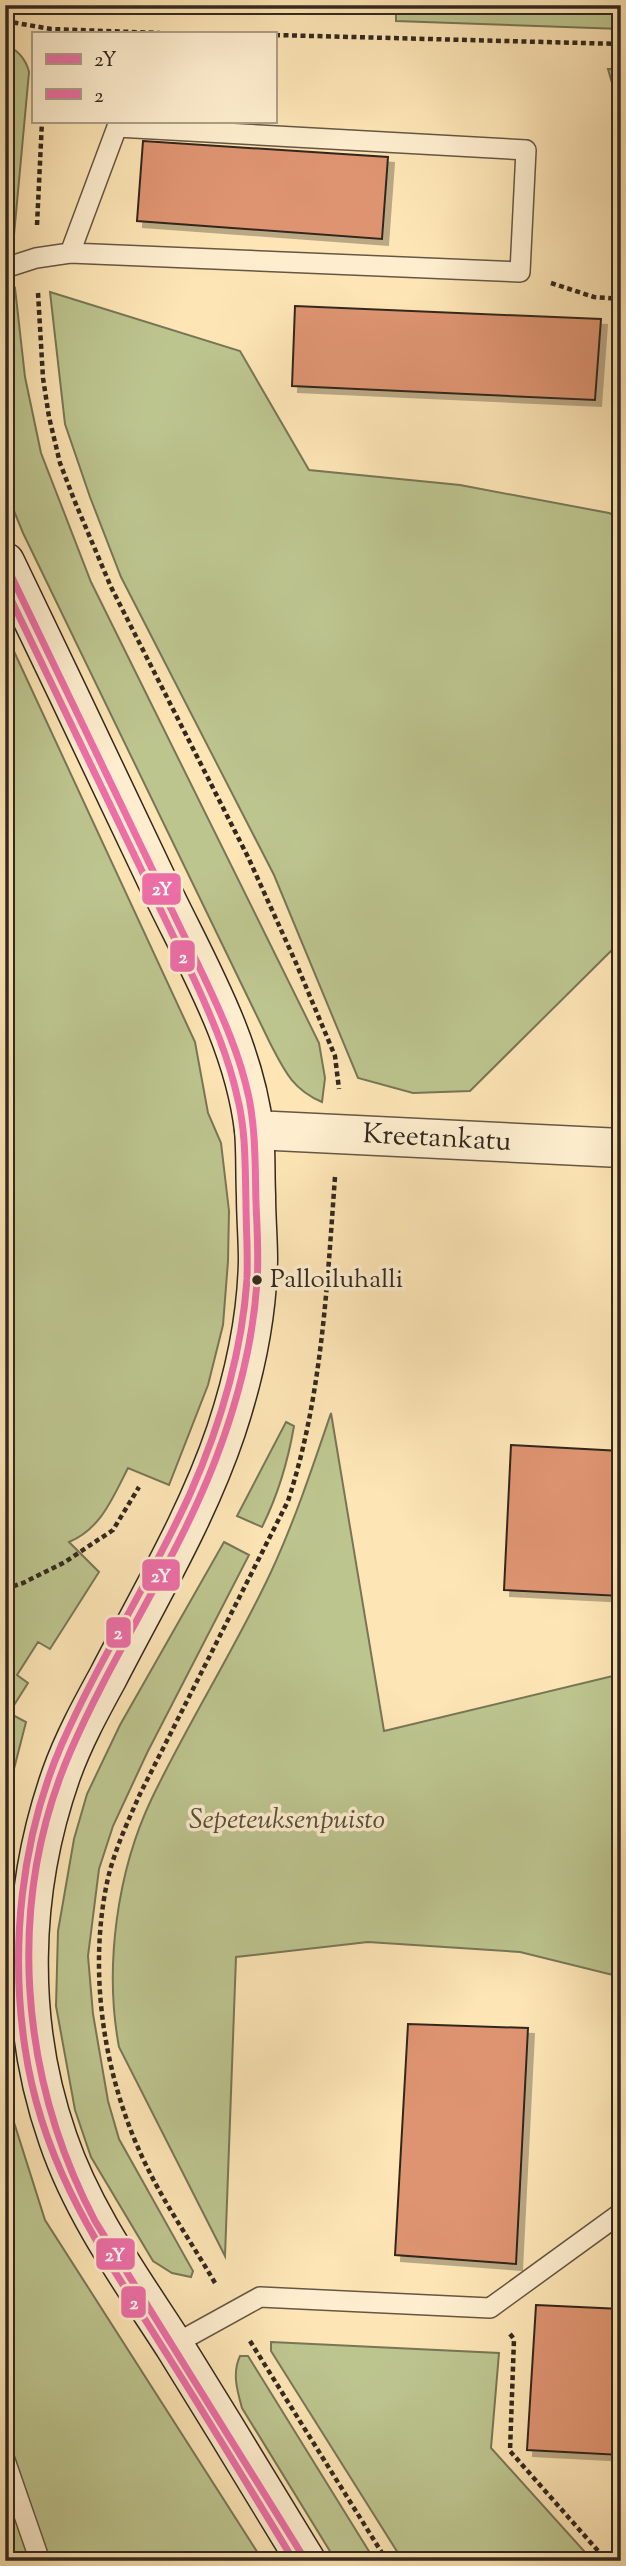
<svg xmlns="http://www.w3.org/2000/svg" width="626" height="2566" font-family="'Sorts Mill Goudy',serif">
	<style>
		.green { fill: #bdc58f; stroke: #787657; stroke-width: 2 }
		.building { fill: #de9471; stroke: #33281f; stroke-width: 2; filter: url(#shadow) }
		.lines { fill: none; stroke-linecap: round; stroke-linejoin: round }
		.lane-casing { stroke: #665744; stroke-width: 22 }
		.street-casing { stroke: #665744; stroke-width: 41 }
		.secondary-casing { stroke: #33281f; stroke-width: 41 }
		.path { stroke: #33281f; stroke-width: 4.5; stroke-dasharray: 5 3.5; stroke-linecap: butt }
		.lane { stroke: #feeecf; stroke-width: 19 }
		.street { stroke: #feeecf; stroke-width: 38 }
		.secondary { stroke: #feeecf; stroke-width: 38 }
		.bus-1-casing { stroke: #feeecf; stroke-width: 12 }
		.bus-2-casing { stroke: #feeecf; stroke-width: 12 }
		.bus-1 { stroke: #ed6ea7; stroke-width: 7 }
		.bus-2 { stroke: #ed6ea7; stroke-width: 7 }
		.bus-dot { fill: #33281f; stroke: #feeecf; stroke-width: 2.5 }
		.labels { text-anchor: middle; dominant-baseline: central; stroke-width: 7; stroke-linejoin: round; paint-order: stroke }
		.bus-label { font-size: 26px; fill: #33281f; stroke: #feeecf; text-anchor: start }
		.street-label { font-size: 28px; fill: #33281f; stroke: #feeecf }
		.park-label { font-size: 28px; font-style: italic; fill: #564f3b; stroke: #feeecf }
		.line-badge { stroke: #feeecf; stroke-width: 2.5 }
		.badge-label { font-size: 19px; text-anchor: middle; font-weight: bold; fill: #fff }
	</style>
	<defs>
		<filter id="shadow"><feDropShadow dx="6" dy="6" stdDeviation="0" flood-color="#0004"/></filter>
	</defs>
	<rect width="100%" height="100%" fill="#fde5b5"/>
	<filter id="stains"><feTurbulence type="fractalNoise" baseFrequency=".00286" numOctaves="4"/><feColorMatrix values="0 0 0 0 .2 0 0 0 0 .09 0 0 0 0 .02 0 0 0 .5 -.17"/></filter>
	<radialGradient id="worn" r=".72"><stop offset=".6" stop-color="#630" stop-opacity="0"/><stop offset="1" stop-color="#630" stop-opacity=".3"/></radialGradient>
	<path class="green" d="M 432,5 L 621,8 L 621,29 L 396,21 L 396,9 Z
		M 5,45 C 17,49 26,59 29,72 L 14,235 L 5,243 Z
		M 608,69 L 621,69 L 621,114 Z
		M 15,288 L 25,377 L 41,453 L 91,582 L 319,1043 L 325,1078 L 322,1102 C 292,1089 284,1070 270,1043 L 23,533 L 5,489 L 5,293 Z
		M 50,292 L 240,351 L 309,470 L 460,485 L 609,513 L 621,518 L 621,941 L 470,1091 L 413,1093 L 358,1078 L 274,875 L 121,577 L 90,497 L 65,424 Z
		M 5,632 L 195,1042 L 208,1113 L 221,1143 L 229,1211 L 228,1261 L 223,1325 L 208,1385 L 169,1485 L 128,1468 C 113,1497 101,1529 69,1542 L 99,1572 L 50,1649 L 38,1642 L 17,1675 L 28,1683 L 9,1713 L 26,1722 L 5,1804 Z
		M 331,1413 L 384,1731 L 621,1674 L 621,1977 L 520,1952 L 368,1942 L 236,1957 L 225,2256 L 119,2047 C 104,1967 117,1871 152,1798 C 189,1721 235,1649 271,1572 C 295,1520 313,1466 331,1413 Z
		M 286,1422 L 294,1426 C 288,1461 278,1495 262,1527 L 237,1516 Z
		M 224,1542 L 249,1555 L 147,1753 L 113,1826 L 99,1869 L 88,1956 L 93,2014 L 108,2101 L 119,2139 L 193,2271 L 191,2277 L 172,2273 L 153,2261 L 91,2157 L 75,2110 L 56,2006 L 58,1931 L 74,1839 L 87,1794 L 120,1725 Z
		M 5,2094 L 45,2220 L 263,2561 L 5,2561 Z
		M 271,2342 L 499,2353 L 491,2448 L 593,2561 L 403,2561 L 271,2351 Z
		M 240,2356 L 248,2356 L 375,2561 L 336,2561 L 242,2408 C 237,2390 232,2373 240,2356 Z"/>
	<path class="building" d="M 143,141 L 388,157 L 382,239 L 137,221 Z
		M 295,306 L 601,319 L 595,400 L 292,386 Z
		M 511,1445 L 621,1451 L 621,1596 L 504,1590 Z
		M 408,2024 L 528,2028 L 516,2264 L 395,2255 Z
		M 536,2305 L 621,2309 L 621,2455 L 527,2450 Z"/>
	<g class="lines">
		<defs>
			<path id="lane" d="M 5,268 L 36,258 L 70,253 L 520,272 L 526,150 L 117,127 L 70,253
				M 173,2345 L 260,2297 L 490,2308 L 621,2213
				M 5,2460 L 40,2561"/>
			<path id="street" d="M 254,1130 L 621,1148"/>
			<path id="secondary" d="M 5,562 C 57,670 109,779 160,887 C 197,964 244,1043 254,1130 C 256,1151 255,1174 256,1195 C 256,1217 258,1239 258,1260 C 257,1318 244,1377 226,1431 C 197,1517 149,1597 108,1677 C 91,1708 73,1741 61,1775 C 20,1892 17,2022 58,2139 C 84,2215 132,2280 175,2347 C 219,2418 263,2490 306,2561"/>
		</defs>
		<use href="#lane" class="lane-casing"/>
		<use href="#street" class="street-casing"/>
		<use href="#secondary" class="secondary-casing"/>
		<path class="path" d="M 5,21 L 51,29 L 160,33
			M 275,35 L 621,44
			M 37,225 L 42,121
			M 551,283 L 594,297 L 621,299
			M 38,293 L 43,378 L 49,417 L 60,463 L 75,502 L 111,587 L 248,857 L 296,963 L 335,1056 L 339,1089
			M 5,1589 L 23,1583 L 65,1562 L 113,1530 L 139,1487
			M 215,2283 C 192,2243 165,2205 145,2163 C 104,2078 87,1972 108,1878 C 115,1849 128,1821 140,1794 L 288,1501 C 322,1397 327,1286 335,1177
			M 510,2334 L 514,2339 L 510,2451 L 607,2561
			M 250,2341 L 387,2561"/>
		<use href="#lane" class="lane"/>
		<use href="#street" class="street"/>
		<use href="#secondary" class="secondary"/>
		<defs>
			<path id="bus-1" d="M 5,563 L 203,975 C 222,1015 240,1055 249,1098 C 256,1133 255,1168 256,1203 C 257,1230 259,1256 257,1282 C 253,1343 237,1404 215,1461 C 176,1562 114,1651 71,1750 C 5,1902 19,2076 95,2221 L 306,2561"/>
			<path id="bus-2" d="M 5,587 L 194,979 C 212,1018 229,1058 238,1100 C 246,1133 245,1168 246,1202 C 246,1228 248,1253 247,1279 C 242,1353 220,1426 190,1494 C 151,1580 99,1659 61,1746 C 21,1839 10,1948 25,2048 C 43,2171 105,2255 168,2356 C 211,2424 252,2492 294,2561"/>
		</defs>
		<use href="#bus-1" class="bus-1-casing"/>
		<use href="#bus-2" class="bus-2-casing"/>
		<use href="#bus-1" class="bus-1"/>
		<use href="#bus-2" class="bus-2"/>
	</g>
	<circle class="bus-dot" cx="257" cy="1280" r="6"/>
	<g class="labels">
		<g class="bus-label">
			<text x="270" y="1280">Palloiluhalli</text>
		</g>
		<g class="street-label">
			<text transform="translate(437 1139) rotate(3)">Kreetankatu</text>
		</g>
		<g class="park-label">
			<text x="287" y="1821">Sepeteuksenpuisto</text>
		</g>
	</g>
	<g class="line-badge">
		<rect x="141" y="872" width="41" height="34" rx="7" fill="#ed6ea7"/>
		<rect x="169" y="939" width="27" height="34" rx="7" fill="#ed6ea7"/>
		<rect x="141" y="1558" width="40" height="34" rx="7" fill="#ed6ea7"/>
		<rect x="105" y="1616" width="27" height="33" rx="7" fill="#ed6ea7"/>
		<rect x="95" y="2237" width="41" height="34" rx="7" fill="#ed6ea7"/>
		<rect x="120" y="2285" width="27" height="34" rx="7" fill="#ed6ea7"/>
	</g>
	<g class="badge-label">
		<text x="162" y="895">2Y</text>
		<text x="183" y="963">2</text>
		<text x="161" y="1582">2Y</text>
		<text x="118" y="1639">2</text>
		<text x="115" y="2261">2Y</text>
		<text x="134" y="2309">2</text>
	</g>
	<rect width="626" height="2566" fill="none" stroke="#fde5b5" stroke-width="28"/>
	<rect x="7" y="7" width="612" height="2552" fill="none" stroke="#33281f" stroke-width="3.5"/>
	<rect x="14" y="14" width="598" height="2538" fill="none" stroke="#33281f" stroke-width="2"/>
	<rect x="32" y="32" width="245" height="91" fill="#feeecf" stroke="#ad9f89" stroke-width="2"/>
	<rect x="46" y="54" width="35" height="10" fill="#ed6ea7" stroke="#ad9f89" stroke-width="2"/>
	<text x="94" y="66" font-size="21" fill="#33281f">2Y</text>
	<rect x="46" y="89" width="35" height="10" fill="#ed6ea7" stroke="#ad9f89" stroke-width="2"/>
	<text x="94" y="102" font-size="21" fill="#33281f">2</text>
	<rect width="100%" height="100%" filter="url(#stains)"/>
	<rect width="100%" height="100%" fill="url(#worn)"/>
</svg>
